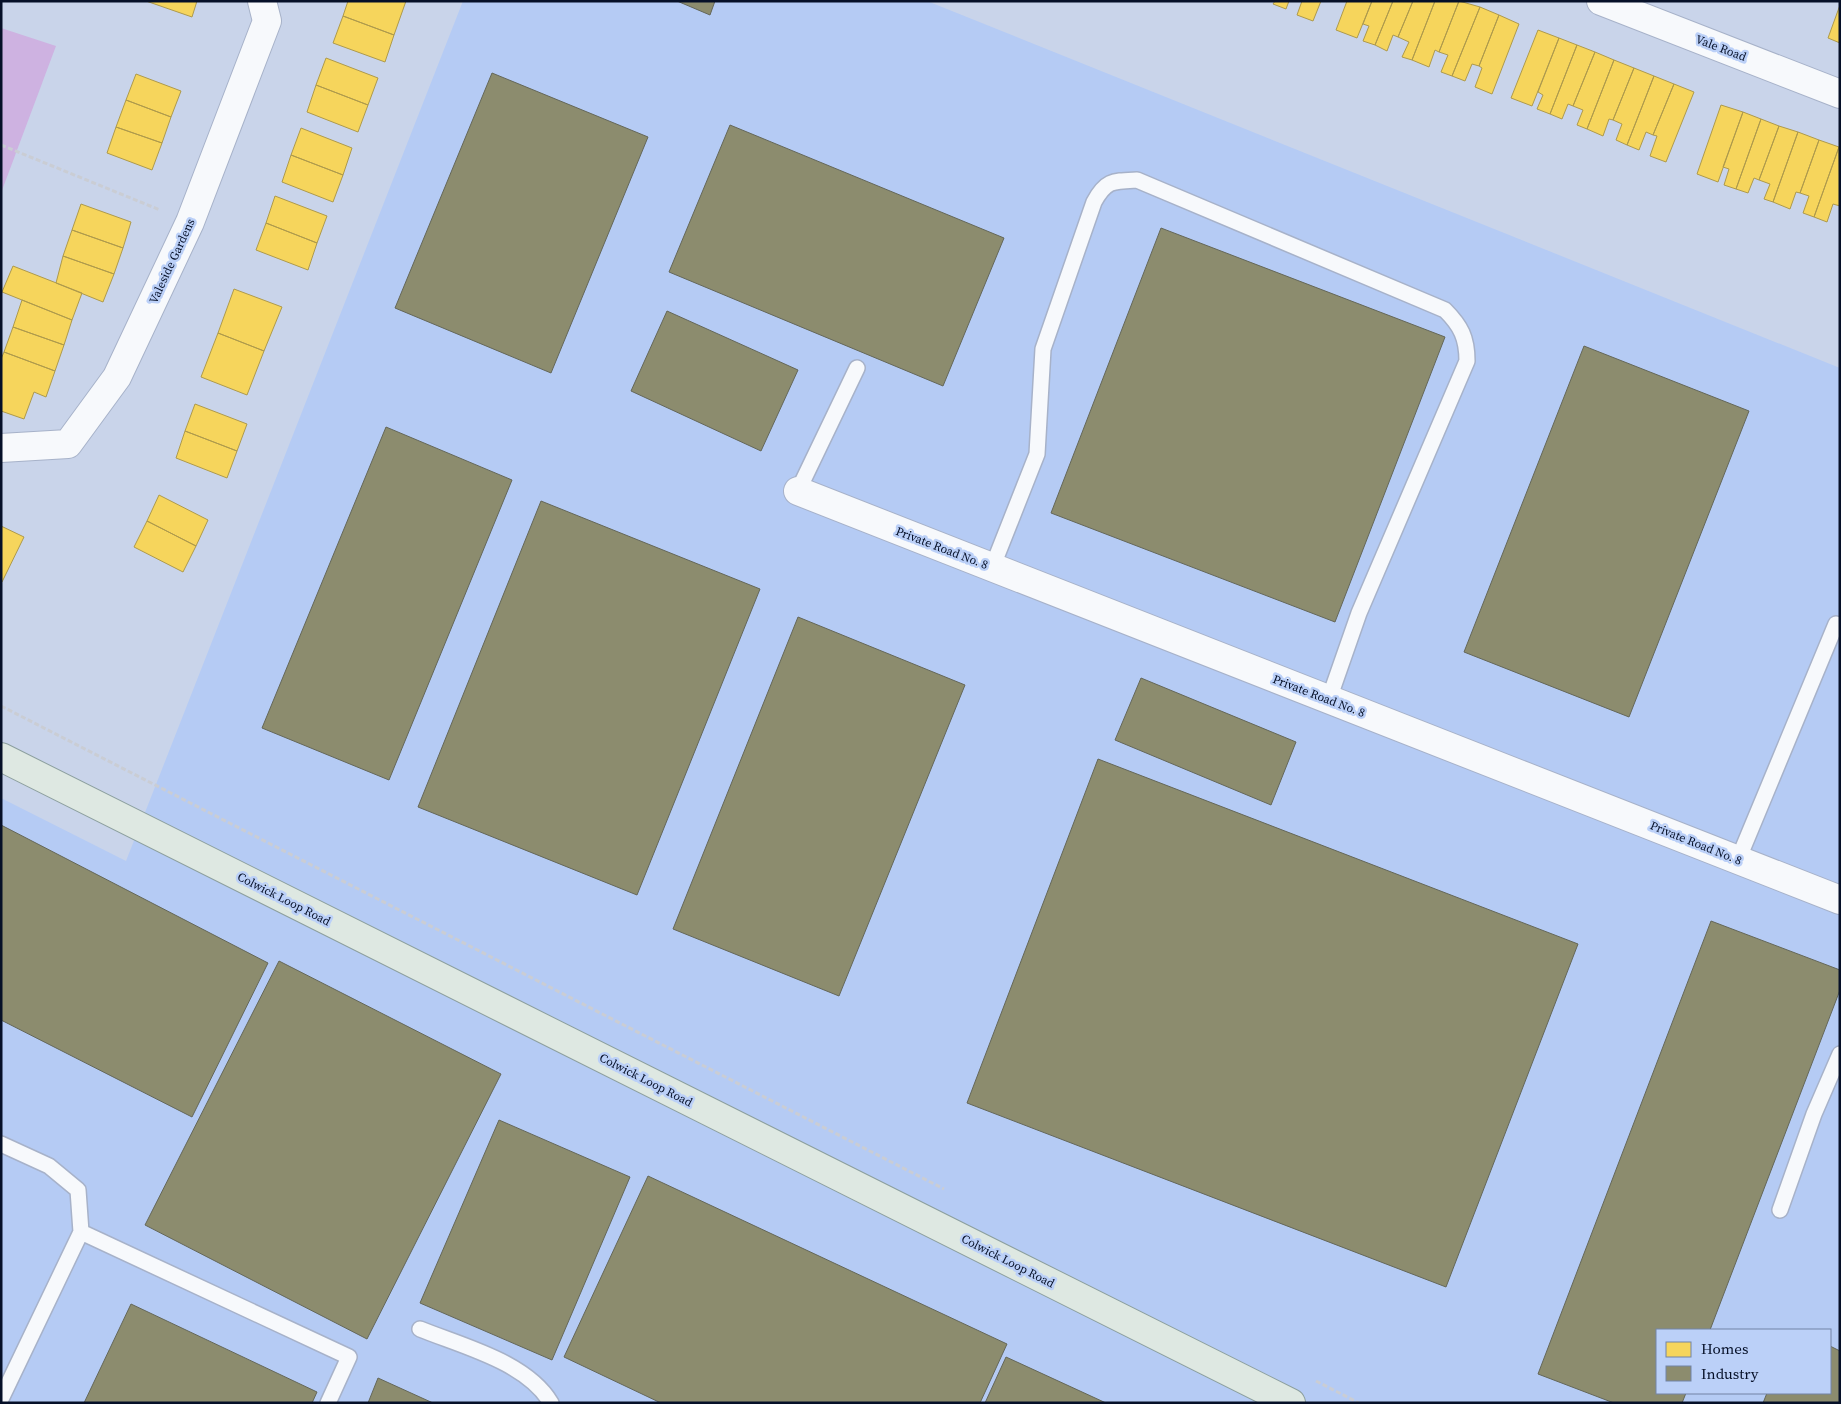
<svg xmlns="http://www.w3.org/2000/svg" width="1841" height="1404" font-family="'Source Serif 4',serif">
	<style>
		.built { fill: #b5cbf4; fill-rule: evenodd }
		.green { fill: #ceb2e1 }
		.homes { fill: #f6d55c; stroke: #ae9a4c }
		.industry { fill: #8c8c6e; stroke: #646759 }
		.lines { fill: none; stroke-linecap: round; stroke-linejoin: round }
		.service-casing { stroke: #a7b2c9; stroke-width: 18 }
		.minor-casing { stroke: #a7b2c9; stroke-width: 30 }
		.tertiary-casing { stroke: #a7b2c9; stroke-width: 30 }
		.primary-casing { stroke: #8c9f9e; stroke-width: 30 }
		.path { stroke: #cacdd4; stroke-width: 3; stroke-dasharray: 5 2.5; stroke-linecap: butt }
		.service { stroke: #f7f9fc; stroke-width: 15 }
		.minor { stroke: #f7f9fc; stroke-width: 28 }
		.tertiary { stroke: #f7f9fc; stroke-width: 28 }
		.primary { stroke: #dee8e2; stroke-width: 28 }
		.labels { text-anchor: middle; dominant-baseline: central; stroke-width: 5; stroke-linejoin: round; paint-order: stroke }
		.street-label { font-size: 12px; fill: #061028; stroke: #bbd0f8 }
	</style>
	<rect width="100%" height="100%" fill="#c9d4ea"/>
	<path class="built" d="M 463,1 L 927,1 L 1840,368 L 1840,1403 L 1,1403 L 1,798 L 126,861 ZM 1657,1330 L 1830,1330 L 1830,1393 L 1657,1393 Z"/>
	<path class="green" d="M 1,28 L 56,46 L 1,193 Z"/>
	<path class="homes" d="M 146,1 L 197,1 L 192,17 Z
		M 348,1 L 406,1 L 394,35 L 343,16 Z
		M 1275,1 L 1289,1 L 1286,9 L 1273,4 Z
		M 1302,1 L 1321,1 L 1313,21 L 1297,15 Z
		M 1347,1 L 1372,1 L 1357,38 L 1336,30 Z
		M 1372,1 L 1393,1 L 1375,45 L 1363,41 L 1369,26 L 1363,24 Z
		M 1393,1 L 1413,1 L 1398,37 L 1393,35 L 1387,51 L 1375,45 Z
		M 1413,1 L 1435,1 L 1412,60 L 1402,57 L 1409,42 L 1398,37 Z
		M 1435,1 L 1459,1 L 1439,52 L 1435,50 L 1429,67 L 1412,60 Z
		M 1459,1 L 1480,7 L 1452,76 L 1441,72 L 1448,55 L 1439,52 Z
		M 1840,5 L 1840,43 L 1828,38 Z
		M 1480,7 L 1499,15 L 1479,66 L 1472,64 L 1465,81 L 1452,76 Z
		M 1499,15 L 1519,24 L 1492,94 L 1475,87 L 1482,68 L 1479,66 Z
		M 343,16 L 394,35 L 385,62 L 333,43 Z
		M 1538,30 L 1559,38 L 1532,106 L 1511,98 Z
		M 1559,38 L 1577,45 L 1550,114 L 1537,109 L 1543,95 L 1538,92 Z
		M 1577,45 L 1595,52 L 1573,106 L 1568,104 L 1562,119 L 1550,114 Z
		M 1595,52 L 1614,60 L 1587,129 L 1577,125 L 1583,110 L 1573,106 Z
		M 326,58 L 378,78 L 368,105 L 316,85 Z
		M 1614,60 L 1634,68 L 1613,120 L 1609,119 L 1603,136 L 1587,129 Z
		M 1634,68 L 1654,76 L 1627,145 L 1616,140 L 1622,124 L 1613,120 Z
		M 136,74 L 181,91 L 171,117 L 126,100 Z
		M 1654,76 L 1674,84 L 1653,135 L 1646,132 L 1639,150 L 1627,145 Z
		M 1674,84 L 1694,92 L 1666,162 L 1650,156 L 1657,136 L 1653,135 Z
		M 316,85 L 368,105 L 358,132 L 307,112 Z
		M 126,100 L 171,117 L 162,143 L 116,127 Z
		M 1721,105 L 1743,112 L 1718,182 L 1697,174 Z
		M 1743,112 L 1761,119 L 1736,189 L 1724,185 L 1729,169 L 1723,167 Z
		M 1761,119 L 1779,126 L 1759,180 L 1754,178 L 1748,193 L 1736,189 Z
		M 1779,126 L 1798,132 L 1773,202 L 1764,199 L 1770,184 L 1759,180 Z
		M 116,127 L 162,143 L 152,170 L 107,153 Z
		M 301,128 L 352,148 L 343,175 L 291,155 Z
		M 1798,132 L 1819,140 L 1800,193 L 1796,192 L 1790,209 L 1773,202 Z
		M 1819,140 L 1839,147 L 1814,217 L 1803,213 L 1809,196 L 1800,193 Z
		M 1839,147 L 1840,206 L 1833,204 L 1827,222 L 1814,217 Z
		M 291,155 L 343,175 L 333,202 L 282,182 Z
		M 275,196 L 327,216 L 317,243 L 266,223 Z
		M 81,204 L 131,222 L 123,248 L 72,230 Z
		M 266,223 L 317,243 L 308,270 L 256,250 Z
		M 72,230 L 123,248 L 114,274 L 63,256 Z
		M 63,256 L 114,274 L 103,302 L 56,283 Z
		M 13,266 L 82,293 L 72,320 L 2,292 Z
		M 234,289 L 282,307 L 264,351 L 218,333 Z
		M 22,300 L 72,320 L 64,345 L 13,327 Z
		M 13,327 L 64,345 L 55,371 L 4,352 Z
		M 218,333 L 264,351 L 247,395 L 201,377 Z
		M 4,352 L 55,371 L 46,397 L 34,392 L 24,419 L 1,411 L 1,359 Z
		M 195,404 L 247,424 L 237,451 L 185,431 Z
		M 185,431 L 237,451 L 227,478 L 176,458 Z
		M 159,495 L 208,520 L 196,546 L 147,521 Z
		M 147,521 L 196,546 L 183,572 L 134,547 Z
		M 1,526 L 24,537 L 2,582 L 1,582 Z"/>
	<path class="industry" d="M 677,1 L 715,1 L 710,15 Z
		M 492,73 L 648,137 L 551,373 L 395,308 Z
		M 730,125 L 1004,238 L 943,386 L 669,272 Z
		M 1161,228 L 1445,337 L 1335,622 L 1051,513 Z
		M 667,311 L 798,370 L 761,451 L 631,391 Z
		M 1584,346 L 1749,411 L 1629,717 L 1464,652 Z
		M 386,427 L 512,480 L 389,780 L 262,728 Z
		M 541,501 L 760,589 L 637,895 L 418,807 Z
		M 798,617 L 965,685 L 839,996 L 673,929 Z
		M 1141,678 L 1296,742 L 1271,805 L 1115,740 Z
		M 1098,759 L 1578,944 L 1446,1287 L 967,1103 Z
		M 1,825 L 268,963 L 192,1117 L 1,1020 Z
		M 1711,921 L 1840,970 L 1840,990 L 1710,1330 L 1657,1330 L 1657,1393 L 1686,1393 L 1682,1403 L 1614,1403 L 1538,1374 Z
		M 279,961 L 501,1074 L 367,1339 L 145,1225 Z
		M 499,1120 L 630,1177 L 552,1360 L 420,1303 Z
		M 648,1176 L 1007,1344 L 980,1403 L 661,1403 L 564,1357 Z
		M 131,1304 L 317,1392 L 312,1403 L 84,1403 Z
		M 1830,1346 L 1840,1351 L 1840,1403 L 1763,1403 L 1767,1393 L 1830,1393 Z
		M 1006,1357 L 1106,1403 L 985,1403 Z
		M 378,1378 L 433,1403 L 368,1403 Z"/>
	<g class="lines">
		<defs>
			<path id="service" d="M 798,491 L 857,368
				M 992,568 L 1037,454 L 1043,349 L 1094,202 C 1106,180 1113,181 1137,180 L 1445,310 C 1461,326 1467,338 1467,361 L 1359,613 L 1329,699
				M 1738,860 L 1836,624
				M 1,1144 L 49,1166 L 78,1190 L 81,1232 L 1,1399
				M 1780,1210 L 1814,1114 L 1840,1054
				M 81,1232 L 349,1357 L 328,1403
				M 420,1329 C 462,1346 527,1362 551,1403"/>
			<path id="minor" d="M 1,448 L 68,444 L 117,377 L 190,222 L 267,21 L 262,1
				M 798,491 L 1840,900"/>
			<path id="tertiary" d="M 1601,1 L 1840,94"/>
			<path id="primary" d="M 1,757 L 1291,1403"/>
		</defs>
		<use href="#service" class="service-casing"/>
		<use href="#minor" class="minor-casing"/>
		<use href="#tertiary" class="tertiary-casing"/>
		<use href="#primary" class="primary-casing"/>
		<path class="path" d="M 1,145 L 160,210
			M 1,706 L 944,1189
			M 1316,1381 L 1359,1403"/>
		<use href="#service" class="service"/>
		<use href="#minor" class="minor"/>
		<use href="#tertiary" class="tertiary"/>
		<use href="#primary" class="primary"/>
	</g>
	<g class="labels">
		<g class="street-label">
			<text transform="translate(1721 48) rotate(21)">Vale Road</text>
			<text transform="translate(172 261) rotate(-65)">Valeside Gardens</text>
			<text transform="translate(942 548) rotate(21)">Private Road No. 8</text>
			<text transform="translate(1319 696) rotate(21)">Private Road No. 8</text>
			<text transform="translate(1696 843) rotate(22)">Private Road No. 8</text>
			<text transform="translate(284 899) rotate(27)">Colwick Loop Road</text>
			<text transform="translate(646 1080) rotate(27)">Colwick Loop Road</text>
			<text transform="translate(1008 1261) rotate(27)">Colwick Loop Road</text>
		</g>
	</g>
	<rect width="1841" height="1404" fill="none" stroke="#061028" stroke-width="5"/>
	<rect x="1656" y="1329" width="175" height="65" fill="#bbd0f8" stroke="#7383a5"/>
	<rect x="1666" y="1342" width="25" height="15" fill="#f6d55c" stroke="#7383a5"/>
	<text x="1701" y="1354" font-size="15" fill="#061028">Homes</text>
	<rect x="1666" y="1366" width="25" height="15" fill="#8c8c6e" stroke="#7383a5"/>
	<text x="1701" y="1379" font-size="15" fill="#061028">Industry</text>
</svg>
